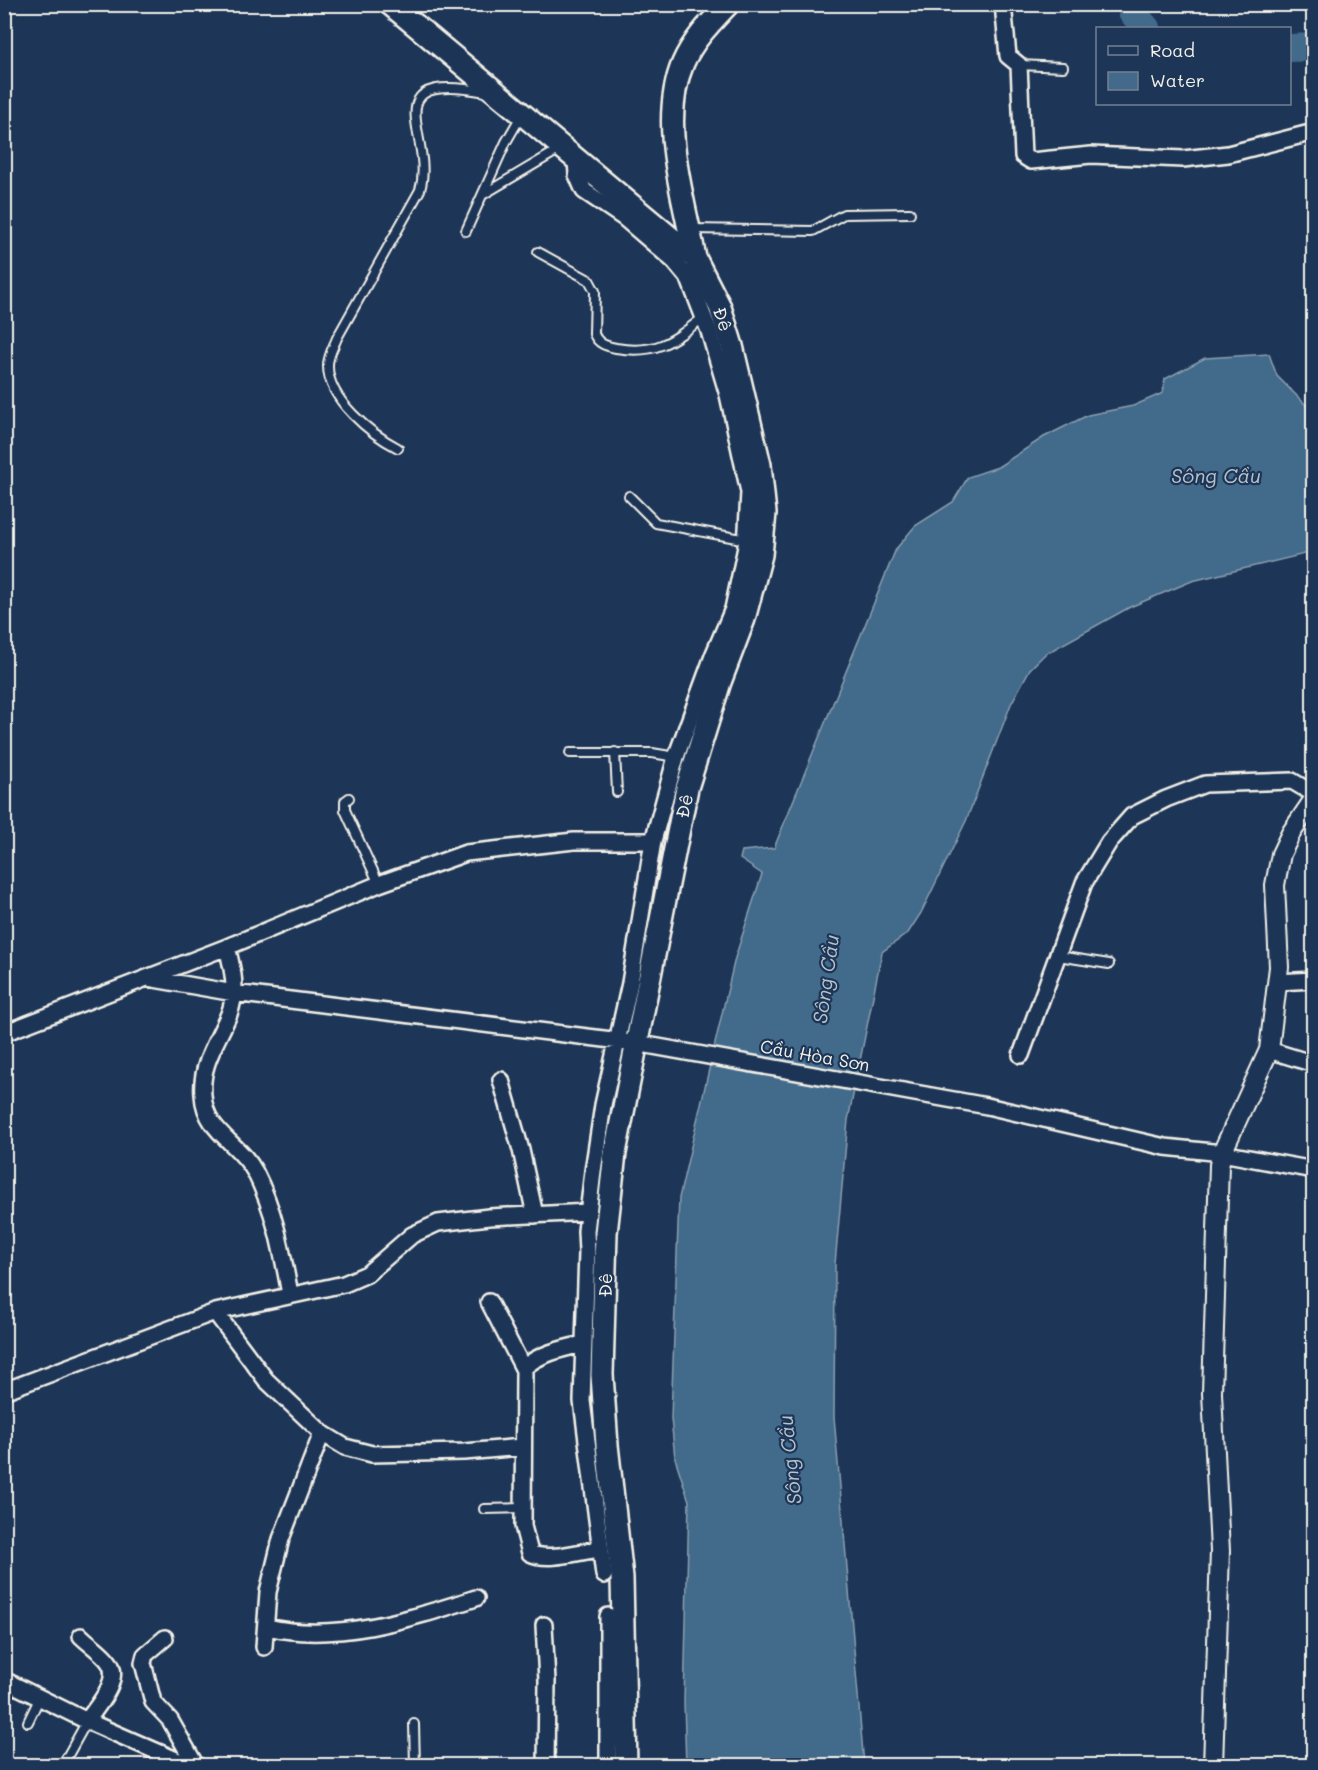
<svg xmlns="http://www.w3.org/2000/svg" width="1318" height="1770" font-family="Mali,sans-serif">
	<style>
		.water { fill: #436a8b; stroke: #8aa0b0; stroke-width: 1.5 }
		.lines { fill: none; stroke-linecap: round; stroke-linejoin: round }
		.river { stroke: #436a8b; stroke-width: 28 }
		.service-casing { stroke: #f4f1e8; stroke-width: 12 }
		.minor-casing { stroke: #f4f1e8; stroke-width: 20 }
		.tertiary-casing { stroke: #f4f1e8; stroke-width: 22 }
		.secondary-casing { stroke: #f4f1e8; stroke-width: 26 }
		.service { stroke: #1d3557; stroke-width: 8 }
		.minor { stroke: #1d3557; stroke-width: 15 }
		.tertiary { stroke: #1d3557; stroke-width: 18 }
		.secondary { stroke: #1d3557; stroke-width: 21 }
		.labels { text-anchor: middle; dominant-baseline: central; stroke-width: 4.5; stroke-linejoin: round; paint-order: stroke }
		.street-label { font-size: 18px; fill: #f4f1e8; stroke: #1d3557 }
		.water-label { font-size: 20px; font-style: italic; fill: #b6c2c7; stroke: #1d3557 }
	</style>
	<rect width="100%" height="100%" fill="#1d3557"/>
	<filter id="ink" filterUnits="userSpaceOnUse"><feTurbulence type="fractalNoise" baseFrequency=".0167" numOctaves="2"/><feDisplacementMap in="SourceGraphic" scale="12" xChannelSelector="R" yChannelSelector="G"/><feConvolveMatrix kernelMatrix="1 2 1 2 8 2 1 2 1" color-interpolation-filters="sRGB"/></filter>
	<g filter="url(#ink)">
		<path class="water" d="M 1269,354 L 1277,376 L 1306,405 L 1313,404 L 1313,552 L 1192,581 L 1130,607 L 1045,654 L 1030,669 L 1011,704 L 966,821 L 921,913 L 908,933 L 882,952 L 848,1120 L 835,1264 L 834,1417 L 864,1765 L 686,1766 L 684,1702 L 689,1501 L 675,1458 L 671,1418 L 679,1198 L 735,958 L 762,874 L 740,859 L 742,851 L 774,848 L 896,549 L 915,526 L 953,502 L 968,477 L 998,467 L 1044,437 L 1088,415 L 1133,406 L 1163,393 L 1165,379 L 1205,358 Z"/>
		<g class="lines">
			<path class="river" d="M 1131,4 L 1132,12 L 1146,28
				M 1290,48 L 1314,47"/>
			<defs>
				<path id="service" d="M 1019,65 L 1063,67
					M 484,194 L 560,149
					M 691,229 L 813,231 L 844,214 L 910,213
					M 466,231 L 506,142 L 521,116
					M 538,252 L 589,280 L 595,291 L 594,334 C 598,344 606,346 616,348 C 657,355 673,341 704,317
					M 398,448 C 371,434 327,399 328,365 C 328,356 334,346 337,338 L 420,190 C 436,137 370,71 486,92
					M 629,496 L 656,523 L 747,540
					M 615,752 L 617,792
					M 570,753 L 652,753 L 676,757
					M 349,798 L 345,801 L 345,810 L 379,884
					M 1058,956 L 1109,964
					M 484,1509 L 523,1508
					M 28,1722 L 40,1697
					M 414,1724 L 415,1766
					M 62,1766 L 87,1721"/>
				<path id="minor" d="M 1003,4 L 1008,56 L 1019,65 L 1023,156 L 1031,161 L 1091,155 L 1183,159 L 1228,154 L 1306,134
					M 576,159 L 577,175 L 584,191 L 624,218 L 674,261 L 689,279 L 709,331 L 728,395 L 749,492 L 746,547 L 733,609 L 713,656 L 676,757 L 653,841 L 630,983 L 603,1105 L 593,1171 L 586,1231 L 587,1252 L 582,1401 L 604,1575
					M 227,947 C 233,970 238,991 229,1014 C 218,1041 200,1064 203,1095 C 205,1132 240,1143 255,1172 C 275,1211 282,1251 290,1294
					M 148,978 L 234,993 L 636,1043 L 987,1106 L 1165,1147 L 1222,1153 L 1314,1170
					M 1277,982 L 1314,980
					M 4,1033 L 227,947 L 379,884 L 466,853 L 574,841 L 653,841
					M 1269,1050 L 1314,1064
					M 1021,1055 L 1084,883 L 1109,842 L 1132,816 L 1166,799 L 1205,784 L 1292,781 L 1314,794
					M 501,1080 L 521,1150 L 535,1215
					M 489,1302 L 524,1370 L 523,1526 L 530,1553 C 548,1562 581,1551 600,1549
					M 215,1312 L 266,1380 L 322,1433 L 345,1447 L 372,1454 L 464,1452 L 522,1447
					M 524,1368 C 537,1354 565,1348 583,1344
					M 4,1391 L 215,1312 L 344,1284 L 367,1274 L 412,1235 L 438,1223 L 489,1217 L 588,1212
					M 608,1616 L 608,1766
					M 544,1625 L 547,1681 L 546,1766
					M 267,1627 C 336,1643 410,1619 476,1598
					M 81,1636 C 89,1644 102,1652 109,1662 C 122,1680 96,1707 87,1721
					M 165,1638 L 145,1655 L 143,1663 L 153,1702 L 170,1720 L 196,1766
					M 264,1647 L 268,1592 L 281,1539 L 322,1433
					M 4,1680 L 87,1721 L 190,1766"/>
				<path id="tertiary" d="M 1213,1766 L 1220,1551 L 1212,1393 L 1219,1165 L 1222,1153 L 1269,1050 L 1279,967 L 1275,885 L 1281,854 L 1291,833 L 1314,799"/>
				<path id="secondary" d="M 390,4 L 695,258 L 720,307 L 732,346 L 760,465 L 765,513 L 761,555 L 744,619 L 720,682 L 687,788 L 615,1153 L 606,1233 L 602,1375 L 607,1445 L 622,1578 L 626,1766
					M 695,258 C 684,198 658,122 683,63 C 693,40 711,22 728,4"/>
			</defs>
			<use href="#service" class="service-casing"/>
			<use href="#minor" class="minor-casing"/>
			<use href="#tertiary" class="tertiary-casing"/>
			<use href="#secondary" class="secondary-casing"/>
			<use href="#service" class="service"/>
			<use href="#minor" class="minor"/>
			<use href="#tertiary" class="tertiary"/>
			<use href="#secondary" class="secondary"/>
		</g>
	</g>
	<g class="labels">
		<g class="street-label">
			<text transform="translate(723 319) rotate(71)">Đê</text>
			<text transform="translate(684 806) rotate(-78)">Đê</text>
			<text transform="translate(815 1055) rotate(10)">Cầu Hòa Sơn</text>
			<text transform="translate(605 1285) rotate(-89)">Đê</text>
		</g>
		<g class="water-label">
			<text x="1216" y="475">Sông Cầu</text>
			<text transform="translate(825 979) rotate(-82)">Sông Cầu</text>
			<text transform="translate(789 1460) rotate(-96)">Sông Cầu</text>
		</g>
	</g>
	<rect width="1318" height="1770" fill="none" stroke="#1d3557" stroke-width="24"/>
	<rect x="12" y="12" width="1294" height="1746" fill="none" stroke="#f4f1e8" stroke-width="2" filter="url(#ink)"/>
	<rect x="1096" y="27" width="195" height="78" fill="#1d3557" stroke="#738091" stroke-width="1.5"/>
	<rect x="1108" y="46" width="30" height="9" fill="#1d3557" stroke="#738091" stroke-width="1.5"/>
	<text x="1150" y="57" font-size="18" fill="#f4f1e8">Road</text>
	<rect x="1108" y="72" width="30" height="18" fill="#436a8b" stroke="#738091" stroke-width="1.5"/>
	<text x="1150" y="87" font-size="18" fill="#f4f1e8">Water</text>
</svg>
